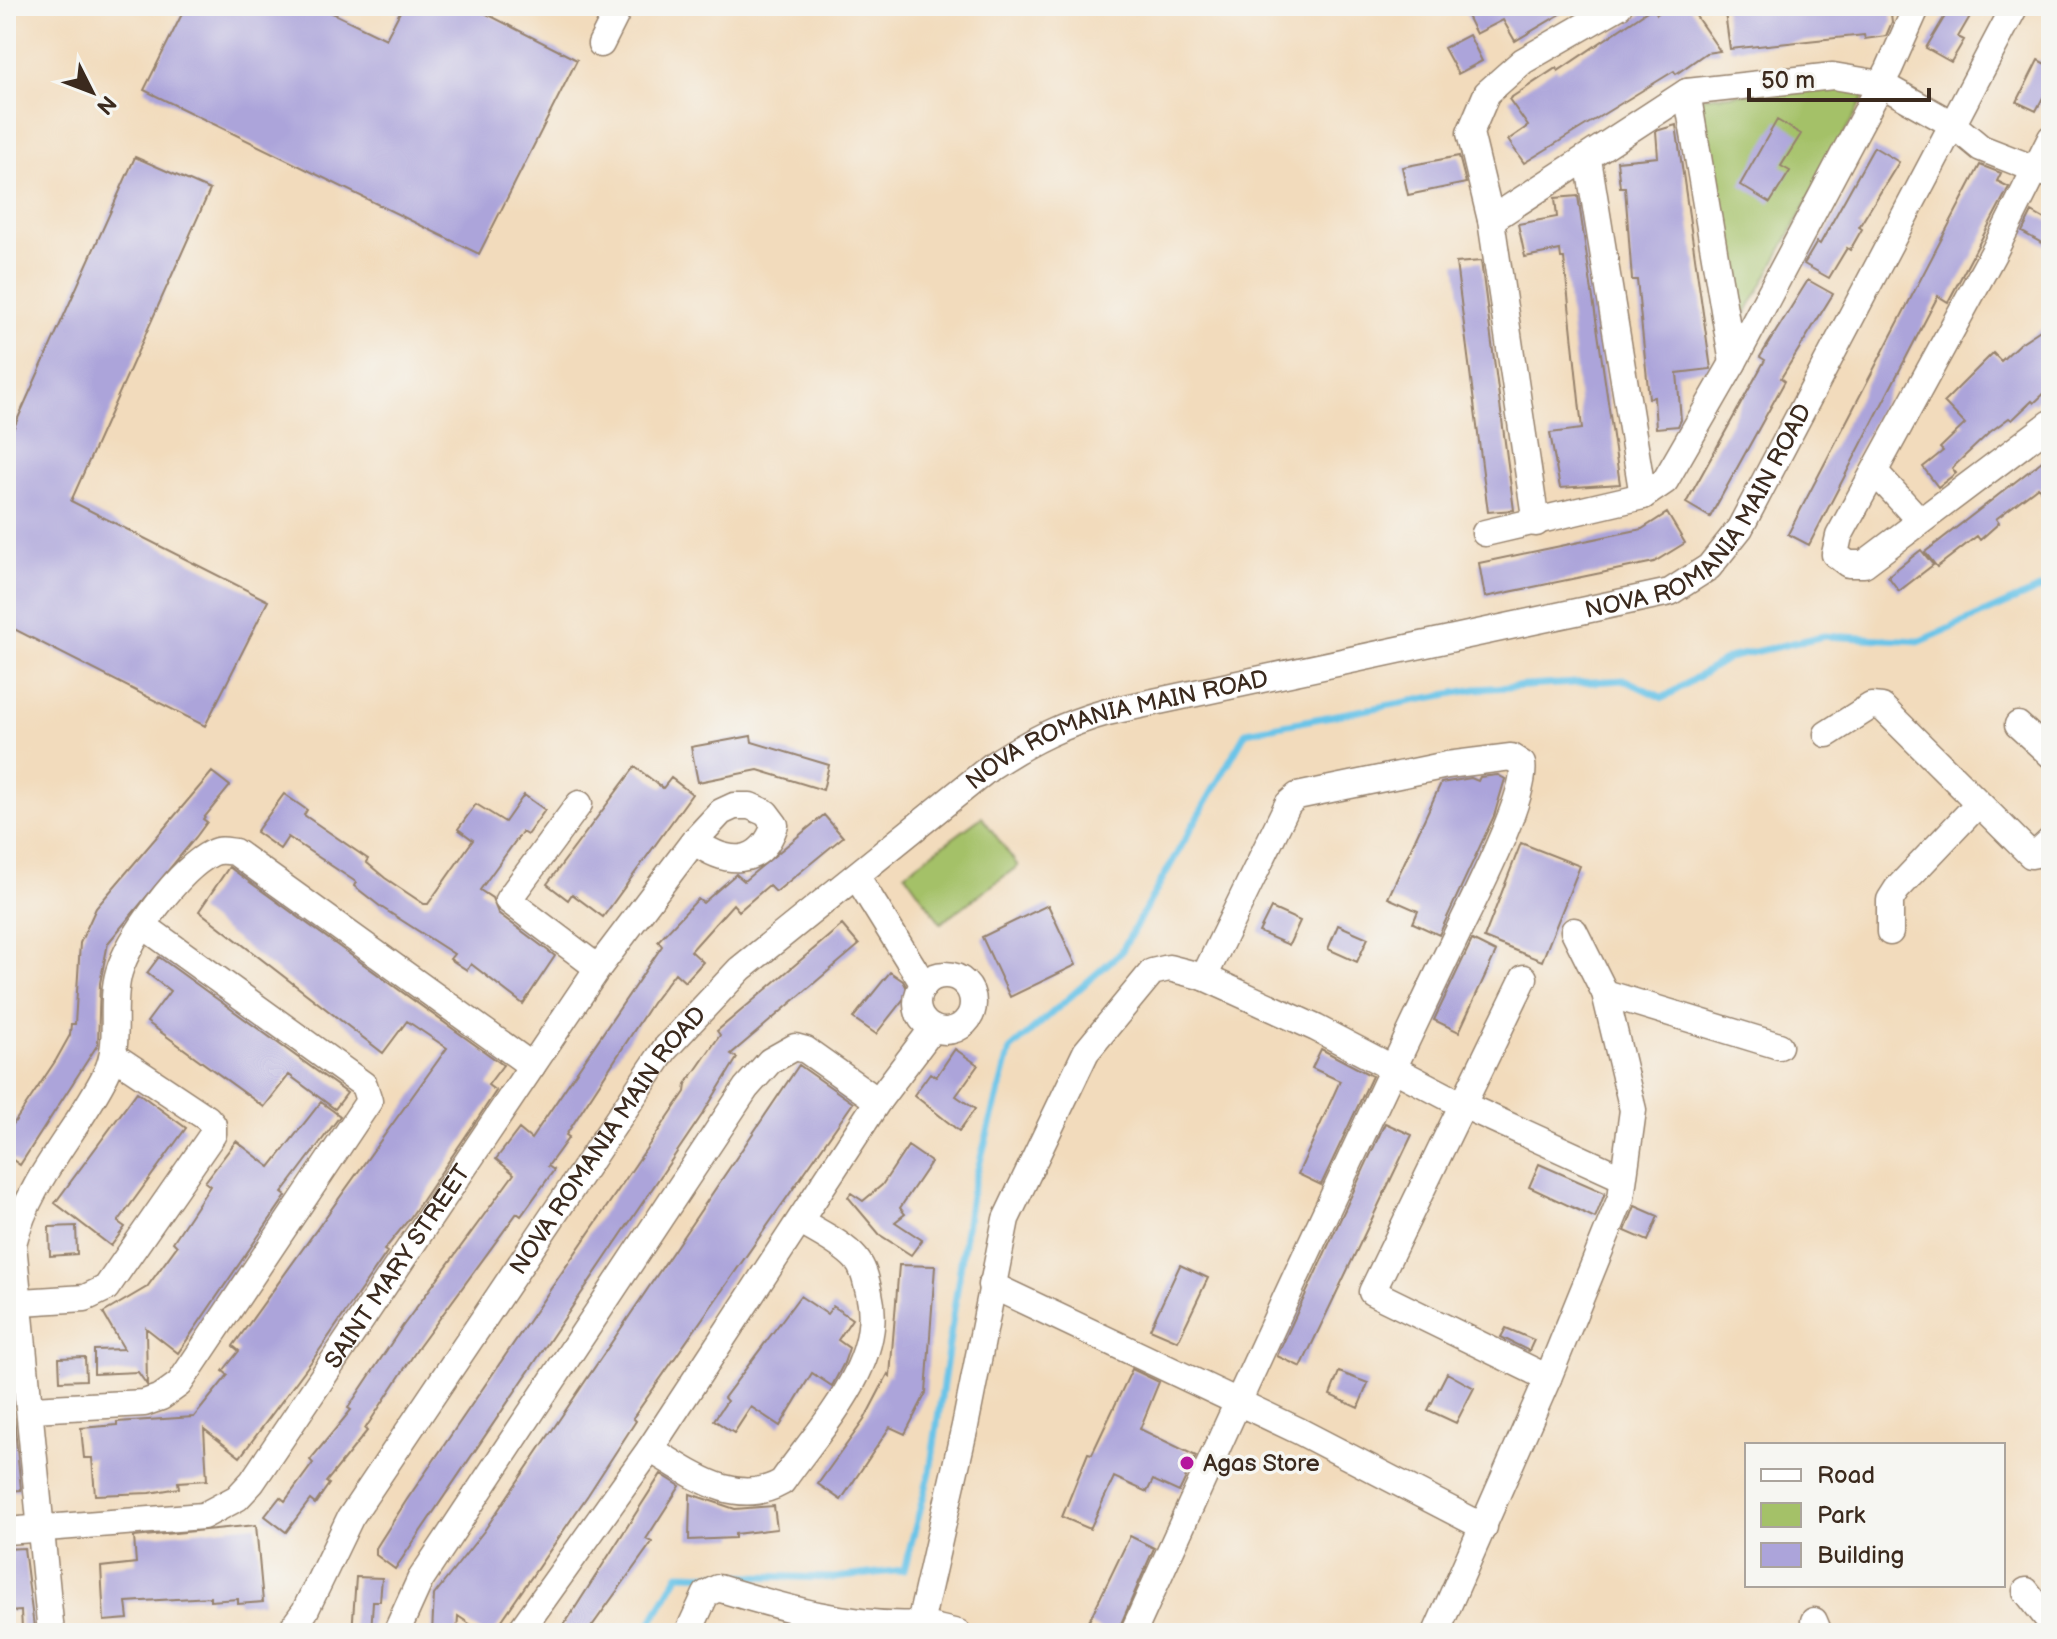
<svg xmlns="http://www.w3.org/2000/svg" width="2057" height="1639" font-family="'Balsamiq Sans',sans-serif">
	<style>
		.green { fill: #a4c168; stroke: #707643; stroke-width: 2 }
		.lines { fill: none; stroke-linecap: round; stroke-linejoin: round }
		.stream { stroke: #6bc4e8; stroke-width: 7 }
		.building { fill: #aca4da }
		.minor-casing { stroke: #96826d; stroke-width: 29 }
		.minor { stroke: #fff; stroke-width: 26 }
		.poi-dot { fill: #b5179e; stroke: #f6f6f2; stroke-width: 3 }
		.labels { text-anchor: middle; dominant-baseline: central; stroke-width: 7; stroke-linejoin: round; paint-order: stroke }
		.street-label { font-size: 24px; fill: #3b2a1e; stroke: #f6f6f2 }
		.poi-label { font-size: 24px; fill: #3b2a1e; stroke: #f6f6f2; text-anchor: start }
	</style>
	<rect width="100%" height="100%" fill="#f6f6f2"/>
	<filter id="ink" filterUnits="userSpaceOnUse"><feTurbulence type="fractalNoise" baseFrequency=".0125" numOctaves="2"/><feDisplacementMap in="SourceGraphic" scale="16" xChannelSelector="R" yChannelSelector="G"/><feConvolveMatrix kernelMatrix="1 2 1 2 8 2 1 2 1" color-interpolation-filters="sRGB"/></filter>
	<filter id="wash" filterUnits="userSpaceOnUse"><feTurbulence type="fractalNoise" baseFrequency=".006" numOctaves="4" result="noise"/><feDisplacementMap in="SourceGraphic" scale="32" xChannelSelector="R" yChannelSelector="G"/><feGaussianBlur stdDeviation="1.8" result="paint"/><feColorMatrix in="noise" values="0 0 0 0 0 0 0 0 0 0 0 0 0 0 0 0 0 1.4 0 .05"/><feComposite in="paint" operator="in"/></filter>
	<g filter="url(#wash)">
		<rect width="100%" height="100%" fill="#f2dbbc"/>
		<path class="green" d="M 1871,85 L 1737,331 L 1699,97 Z
			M 982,817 L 1018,866 L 941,923 L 905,873 Z"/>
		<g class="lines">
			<path class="stream" d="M 645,1633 L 679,1574 L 834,1578 L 904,1570 L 930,1472 L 971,1195 L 1010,1050 L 1121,952 L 1246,732 L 1476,689 L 1625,680 L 1663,698 L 1728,658 L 1824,636 L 1921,641 L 2051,584"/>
		</g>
		<g id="blocks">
			<path class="building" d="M 186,6 L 318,6 L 386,39 L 403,6 L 471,6 L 577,60 L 479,254 L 144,90 Z
				M 1462,6 L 1574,6 L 1515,41 L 1503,20 L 1476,34 Z
				M 1668,6 L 1689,6 L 1720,51 L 1706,53 L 1676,74 L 1674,71 L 1524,163 L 1508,140 L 1528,126 L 1509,99 L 1556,68 L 1558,71 L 1653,7 L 1657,14 Z
				M 1724,6 L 1890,6 L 1892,22 L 1886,36 L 1865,39 L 1864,35 L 1730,49 Z
				M 1951,6 L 1976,6 L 1958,37 L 1964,40 L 1951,62 L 1926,48 Z
				M 1469,35 L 1482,61 L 1458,74 L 1444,48 Z
				M 2038,60 L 2051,67 L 2051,82 L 2036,111 L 2017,102 Z
				M 1777,120 L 1801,134 L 1781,166 L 1790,171 L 1770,203 L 1740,185 Z
				M 1676,125 L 1711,369 L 1677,373 L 1681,420 L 1678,426 L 1656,428 L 1654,397 L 1649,398 L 1637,280 L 1632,280 L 1625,187 L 1620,187 L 1617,161 L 1658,157 L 1656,131 Z
				M 1874,147 L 1899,162 L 1859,227 L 1862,229 L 1850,250 L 1847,248 L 1829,278 L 1804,264 L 1817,242 L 1820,244 Z
				M 1459,156 L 1466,183 L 1408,195 L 1402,167 Z
				M 135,157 L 210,190 L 71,501 L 268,601 L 205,726 L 6,625 L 6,445 Z
				M 1980,165 L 2001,173 L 1997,181 L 2009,187 L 1948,302 L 1938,296 L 1809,545 L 1788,534 Z
				M 1578,196 L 1620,484 L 1560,488 L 1550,433 L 1582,429 L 1564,258 L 1561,258 L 1560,250 L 1525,257 L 1518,224 L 1557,217 L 1555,198 Z
				M 2032,212 L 2051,223 L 2051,248 L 2022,232 Z
				M 1481,261 L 1514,510 L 1488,512 L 1456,263 Z
				M 1808,280 L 1833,294 L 1781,378 L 1785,381 L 1710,517 L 1686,503 L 1765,360 L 1760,357 Z
				M 2051,323 L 2051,387 L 2034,403 L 2032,401 L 2012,420 L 2009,418 L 1990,432 L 1952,468 L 1956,473 L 1938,487 L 1923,467 L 1943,451 L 1940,448 L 1965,424 L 1944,402 L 1993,353 L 2001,361 L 2019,344 Z
				M 2051,454 L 2051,506 L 2038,487 L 1996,519 L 1999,523 L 1980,540 L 1977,536 L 1937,567 L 1925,552 Z
				M 1667,513 L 1685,543 L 1654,562 L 1485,597 L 1479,563 L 1642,529 Z
				M 1921,550 L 1933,565 L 1899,591 L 1888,576 Z
				M 751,736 L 752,742 L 829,765 L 823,790 L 758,770 L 698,782 L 691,747 Z
				M 635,767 L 663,788 L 671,778 L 692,794 L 603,917 L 572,894 L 568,900 L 547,884 Z
				M 212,772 L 230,786 L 203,819 L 207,822 L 196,837 L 108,943 L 100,983 L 98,1044 L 20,1165 L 6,1155 L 6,1135 L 56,1060 L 70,1035 L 71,1024 L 75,1024 L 80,943 L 96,908 Z
				M 1498,775 L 1505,779 L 1494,816 L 1439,935 L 1413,923 L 1418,911 L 1388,898 L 1441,783 L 1471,778 L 1478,781 L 1480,777 Z
				M 284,794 L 307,810 L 304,815 L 368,859 L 366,862 L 385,878 L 424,904 L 428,904 L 473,840 L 458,829 L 476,804 L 505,822 L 524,795 L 545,810 L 527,835 L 522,832 L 480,890 L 492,898 L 498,913 L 555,956 L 523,1004 L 471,964 L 467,970 L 450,959 L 454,954 L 381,907 L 354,886 L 356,882 L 288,837 L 280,849 L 256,832 Z
				M 824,815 L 843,837 L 776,892 L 769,885 L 739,911 L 733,904 L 691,951 L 703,962 L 685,982 L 675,973 L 652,1003 L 566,1135 L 569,1137 L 548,1166 L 554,1170 L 521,1216 L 517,1213 L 418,1348 L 365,1429 L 367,1431 L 326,1482 L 329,1484 L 315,1504 L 310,1500 L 286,1532 L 265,1516 L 280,1497 L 285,1501 L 313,1463 L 310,1460 L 351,1410 L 348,1408 L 402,1327 L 514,1174 L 496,1159 L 519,1129 L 531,1139 L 662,946 L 658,941 L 698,899 L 703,903 L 736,874 L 744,881 Z
				M 1521,843 L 1580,866 L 1542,961 L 1484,938 Z
				M 229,867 L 503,1065 L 488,1085 L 496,1091 L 478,1118 L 410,1218 L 384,1250 L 387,1252 L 314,1358 L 240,1457 L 204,1429 L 207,1480 L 178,1482 L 179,1488 L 150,1493 L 95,1495 L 92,1458 L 84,1458 L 81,1428 L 117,1425 L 117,1422 L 194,1417 L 228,1375 L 223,1371 L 239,1351 L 233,1346 L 447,1048 L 407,1021 L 383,1053 L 199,911 Z
				M 1048,905 L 1076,965 L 1010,997 L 982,937 Z
				M 1271,908 L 1300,921 L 1289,945 L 1259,932 Z
				M 842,925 L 859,945 L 731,1054 L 737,1058 L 704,1112 L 395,1569 L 376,1555 L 376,1548 L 406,1501 L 685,1092 L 686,1084 L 720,1035 L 717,1031 Z
				M 1338,925 L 1368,938 L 1357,962 L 1328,949 Z
				M 1472,940 L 1496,952 L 1459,1032 L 1434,1020 Z
				M 159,957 L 347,1093 L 335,1109 L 289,1075 L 264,1107 L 147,1022 L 170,991 L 147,973 Z
				M 890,972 L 903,981 L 909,992 L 876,1034 L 853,1018 Z
				M 955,1049 L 978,1065 L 956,1096 L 975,1109 L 959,1131 L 914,1095 L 930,1073 L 936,1077 Z
				M 1321,1049 L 1372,1076 L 1321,1185 L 1298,1174 L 1340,1081 L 1312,1068 Z
				M 799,1065 L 853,1103 L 633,1418 L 636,1421 L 588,1495 L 493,1633 L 483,1633 L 458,1616 L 457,1633 L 432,1633 L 434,1595 L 484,1531 Z
				M 137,1092 L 186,1128 L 118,1222 L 125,1227 L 111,1246 L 55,1203 Z
				M 321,1102 L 340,1116 L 282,1193 L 286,1196 L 178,1353 L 146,1328 L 147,1385 L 138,1372 L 94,1374 L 94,1350 L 124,1349 L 103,1313 L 147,1287 L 177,1246 L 173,1242 L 210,1186 L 205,1182 L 236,1141 L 270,1167 Z
				M 1385,1123 L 1412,1135 L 1301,1367 L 1277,1356 Z
				M 908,1146 L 931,1162 L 900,1208 L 905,1214 L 895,1222 L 922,1240 L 911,1255 L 880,1235 L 848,1197 L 851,1193 L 863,1201 L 882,1185 Z
				M 1539,1164 L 1605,1193 L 1595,1218 L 1529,1187 Z
				M 1635,1206 L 1658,1216 L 1648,1241 L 1625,1231 Z
				M 76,1226 L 77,1254 L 50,1256 L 49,1227 Z
				M 899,1265 L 935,1266 L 926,1393 L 905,1434 L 890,1427 L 841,1500 L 818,1484 L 864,1420 L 888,1374 L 890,1376 Z
				M 1180,1265 L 1208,1278 L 1178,1341 L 1150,1329 Z
				M 800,1296 L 827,1314 L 833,1306 L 852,1319 L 838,1340 L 849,1348 L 844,1363 L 832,1386 L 812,1373 L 780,1426 L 751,1407 L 734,1433 L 714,1420 L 727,1401 L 724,1398 Z
				M 1506,1328 L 1534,1340 L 1529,1351 L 1501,1337 Z
				M 85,1357 L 86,1380 L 60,1381 L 59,1358 Z
				M 1132,1369 L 1159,1382 L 1140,1429 L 1196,1456 L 1179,1492 L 1153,1480 L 1147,1492 L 1114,1477 L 1090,1529 L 1062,1517 L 1088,1453 L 1092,1454 Z
				M 1339,1372 L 1368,1383 L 1358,1408 L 1330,1395 Z
				M 1447,1373 L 1474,1388 L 1456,1423 L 1428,1410 Z
				M 14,1418 L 21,1490 L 6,1491 L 6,1419 Z
				M 661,1474 L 680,1486 L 646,1539 L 652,1542 L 587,1633 L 559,1633 Z
				M 690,1494 L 735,1509 L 774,1506 L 777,1529 L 735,1534 L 735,1538 L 689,1540 Z
				M 256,1525 L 263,1602 L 238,1604 L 238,1599 L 210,1601 L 210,1597 L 126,1602 L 128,1619 L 104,1621 L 101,1567 L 136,1563 L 134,1537 Z
				M 1130,1536 L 1154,1548 L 1117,1633 L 1106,1633 L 1088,1623 Z
				M 24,1548 L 34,1627 L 22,1628 L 21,1611 L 6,1612 L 6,1549 Z
				M 356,1577 L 382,1578 L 380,1601 L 373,1601 L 371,1633 L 352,1633 Z"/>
		</g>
	</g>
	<g filter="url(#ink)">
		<use href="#blocks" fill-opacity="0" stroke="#96826d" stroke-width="2"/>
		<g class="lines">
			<defs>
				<g id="minor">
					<path d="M 601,44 L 620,6"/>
					<path d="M 2051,138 L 1994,252 L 1839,536 L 1835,554 L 1848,564 L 1864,564 L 2051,423"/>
					<path d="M 1588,159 L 1643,496"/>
					<path d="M 1491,220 L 1687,92"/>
					<path d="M 1733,363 L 1687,92 L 1833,76 L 1881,84 L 1952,124 L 1981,148 L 2050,175"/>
					<path d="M 1876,473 L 1920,521"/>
					<path d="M 1536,523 L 1491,220 L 1470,133 L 1487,93 L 1523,61 L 1619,6"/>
					<path d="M 1485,533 L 1643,496 L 1665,481 L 1733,363 L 1889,69 L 1917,6"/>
					<path d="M 2018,725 L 2051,755"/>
					<path d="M 1827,734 L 1871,706 L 1882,707 L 2031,855 L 2036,854 L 2051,840"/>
					<path d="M 579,804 L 508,900 L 598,968"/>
					<path d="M 857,877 L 924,985"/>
					<path d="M 1890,932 L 1890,900 L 1897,889 L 1977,805"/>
					<circle cx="945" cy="1003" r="28"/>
					<path d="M 1524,978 L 1372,1292 L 1548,1378"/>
					<path d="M 1605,993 L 1779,1046"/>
					<path d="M 878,1101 L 933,1028"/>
					<path d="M 991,1285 L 1299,1431 L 1484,1527"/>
					<path d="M 6,1303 L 85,1298 L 106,1288 L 213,1134 L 213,1125 L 207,1118 L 114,1056"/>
					<path d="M 32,1409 L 144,1403 L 161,1397 L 179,1384 L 369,1101 L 364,1085 L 144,926"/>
					<path d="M 650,1449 C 691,1473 735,1509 782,1482 C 819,1428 886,1363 869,1293 C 866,1280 864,1269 856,1259 C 842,1243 817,1232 800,1221"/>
					<path id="s1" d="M 6,1531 L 203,1516 L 237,1498 L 252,1482 L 598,968 L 694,841 L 721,812 L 734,806 L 750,806 L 766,813 L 775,825 C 760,869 725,864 694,841"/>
					<path d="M 2026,1591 L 2051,1623"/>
					<path d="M 1814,1621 L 1819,1633"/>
					<path d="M 920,1624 L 958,1633"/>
					<path d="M 51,1633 L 13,1244 C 29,1179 77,1132 106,1074 C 122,1042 109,1006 119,972 C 129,938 179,869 212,853 C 220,849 227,851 235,852 L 532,1066"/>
					<path id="s2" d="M 289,1633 L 305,1611 L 350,1518 L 665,1049 L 740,969 L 993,765 C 1030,741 1064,724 1107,712 L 1670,592 L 1709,567 L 1740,528 L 2015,6"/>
					<path d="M 396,1633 L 420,1580 L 746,1088 L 770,1061 L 795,1047 L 806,1050 L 878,1101 L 650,1449 L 519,1633"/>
					<path d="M 688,1633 L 706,1594 L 718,1588 C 784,1608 851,1628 920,1624 L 965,1426 L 1006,1219 L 1086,1052 L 1152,972 L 1169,968 L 1204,977 L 1316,1028 L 1461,1104 L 1623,1178"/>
					<path d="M 1133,1633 C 1239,1398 1347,1164 1458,932 C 1473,901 1529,792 1522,764 L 1511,757 L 1447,765 L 1297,796 L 1288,804 L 1204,977"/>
					<path d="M 1436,1633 L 1548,1378 L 1621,1198 L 1633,1110 L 1605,993 L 1574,931"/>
				</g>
			</defs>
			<use href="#minor" class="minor-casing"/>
			<use href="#minor" class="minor"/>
		</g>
	</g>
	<circle class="poi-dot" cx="1187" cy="1463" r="8"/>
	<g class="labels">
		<g class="street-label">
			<text stroke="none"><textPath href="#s2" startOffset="1906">NOVA ROMANIA MAIN ROAD</textPath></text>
			<text stroke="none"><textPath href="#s2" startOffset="1260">NOVA ROMANIA MAIN ROAD</textPath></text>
			<text stroke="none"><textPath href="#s2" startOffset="588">NOVA ROMANIA MAIN ROAD</textPath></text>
			<text stroke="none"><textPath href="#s1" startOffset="518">SAINT MARY STREET</textPath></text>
		</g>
		<g class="poi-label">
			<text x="1203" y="1463">Agas Store</text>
		</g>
	</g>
	<rect width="2057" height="1639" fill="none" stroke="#f6f6f2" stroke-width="32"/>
	<rect x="1745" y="1443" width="260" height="144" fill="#f6f6f2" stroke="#aba49d" stroke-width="2"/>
	<rect x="1761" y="1469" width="40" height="12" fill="#ffffff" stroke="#aba49d" stroke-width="2"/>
	<text x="1817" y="1483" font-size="24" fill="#3b2a1e">Road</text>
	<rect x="1761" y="1503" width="40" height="24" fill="#a4c168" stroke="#aba49d" stroke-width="2"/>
	<text x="1817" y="1523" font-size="24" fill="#3b2a1e">Park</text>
	<rect x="1761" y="1543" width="40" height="24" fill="#aca4da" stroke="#aba49d" stroke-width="2"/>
	<text x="1817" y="1563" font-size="24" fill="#3b2a1e">Building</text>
	<g transform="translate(92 92) rotate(132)" stroke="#f6f6f2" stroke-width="6" paint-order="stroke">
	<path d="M0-6L14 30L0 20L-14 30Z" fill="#3b2a1e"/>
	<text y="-12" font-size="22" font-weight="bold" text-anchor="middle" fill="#3b2a1e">N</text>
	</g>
	<path d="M1749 88v12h180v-12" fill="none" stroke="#3b2a1e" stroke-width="4"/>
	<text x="1761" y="88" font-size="24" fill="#3b2a1e" stroke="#f6f6f2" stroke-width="6" paint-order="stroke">50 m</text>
</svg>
